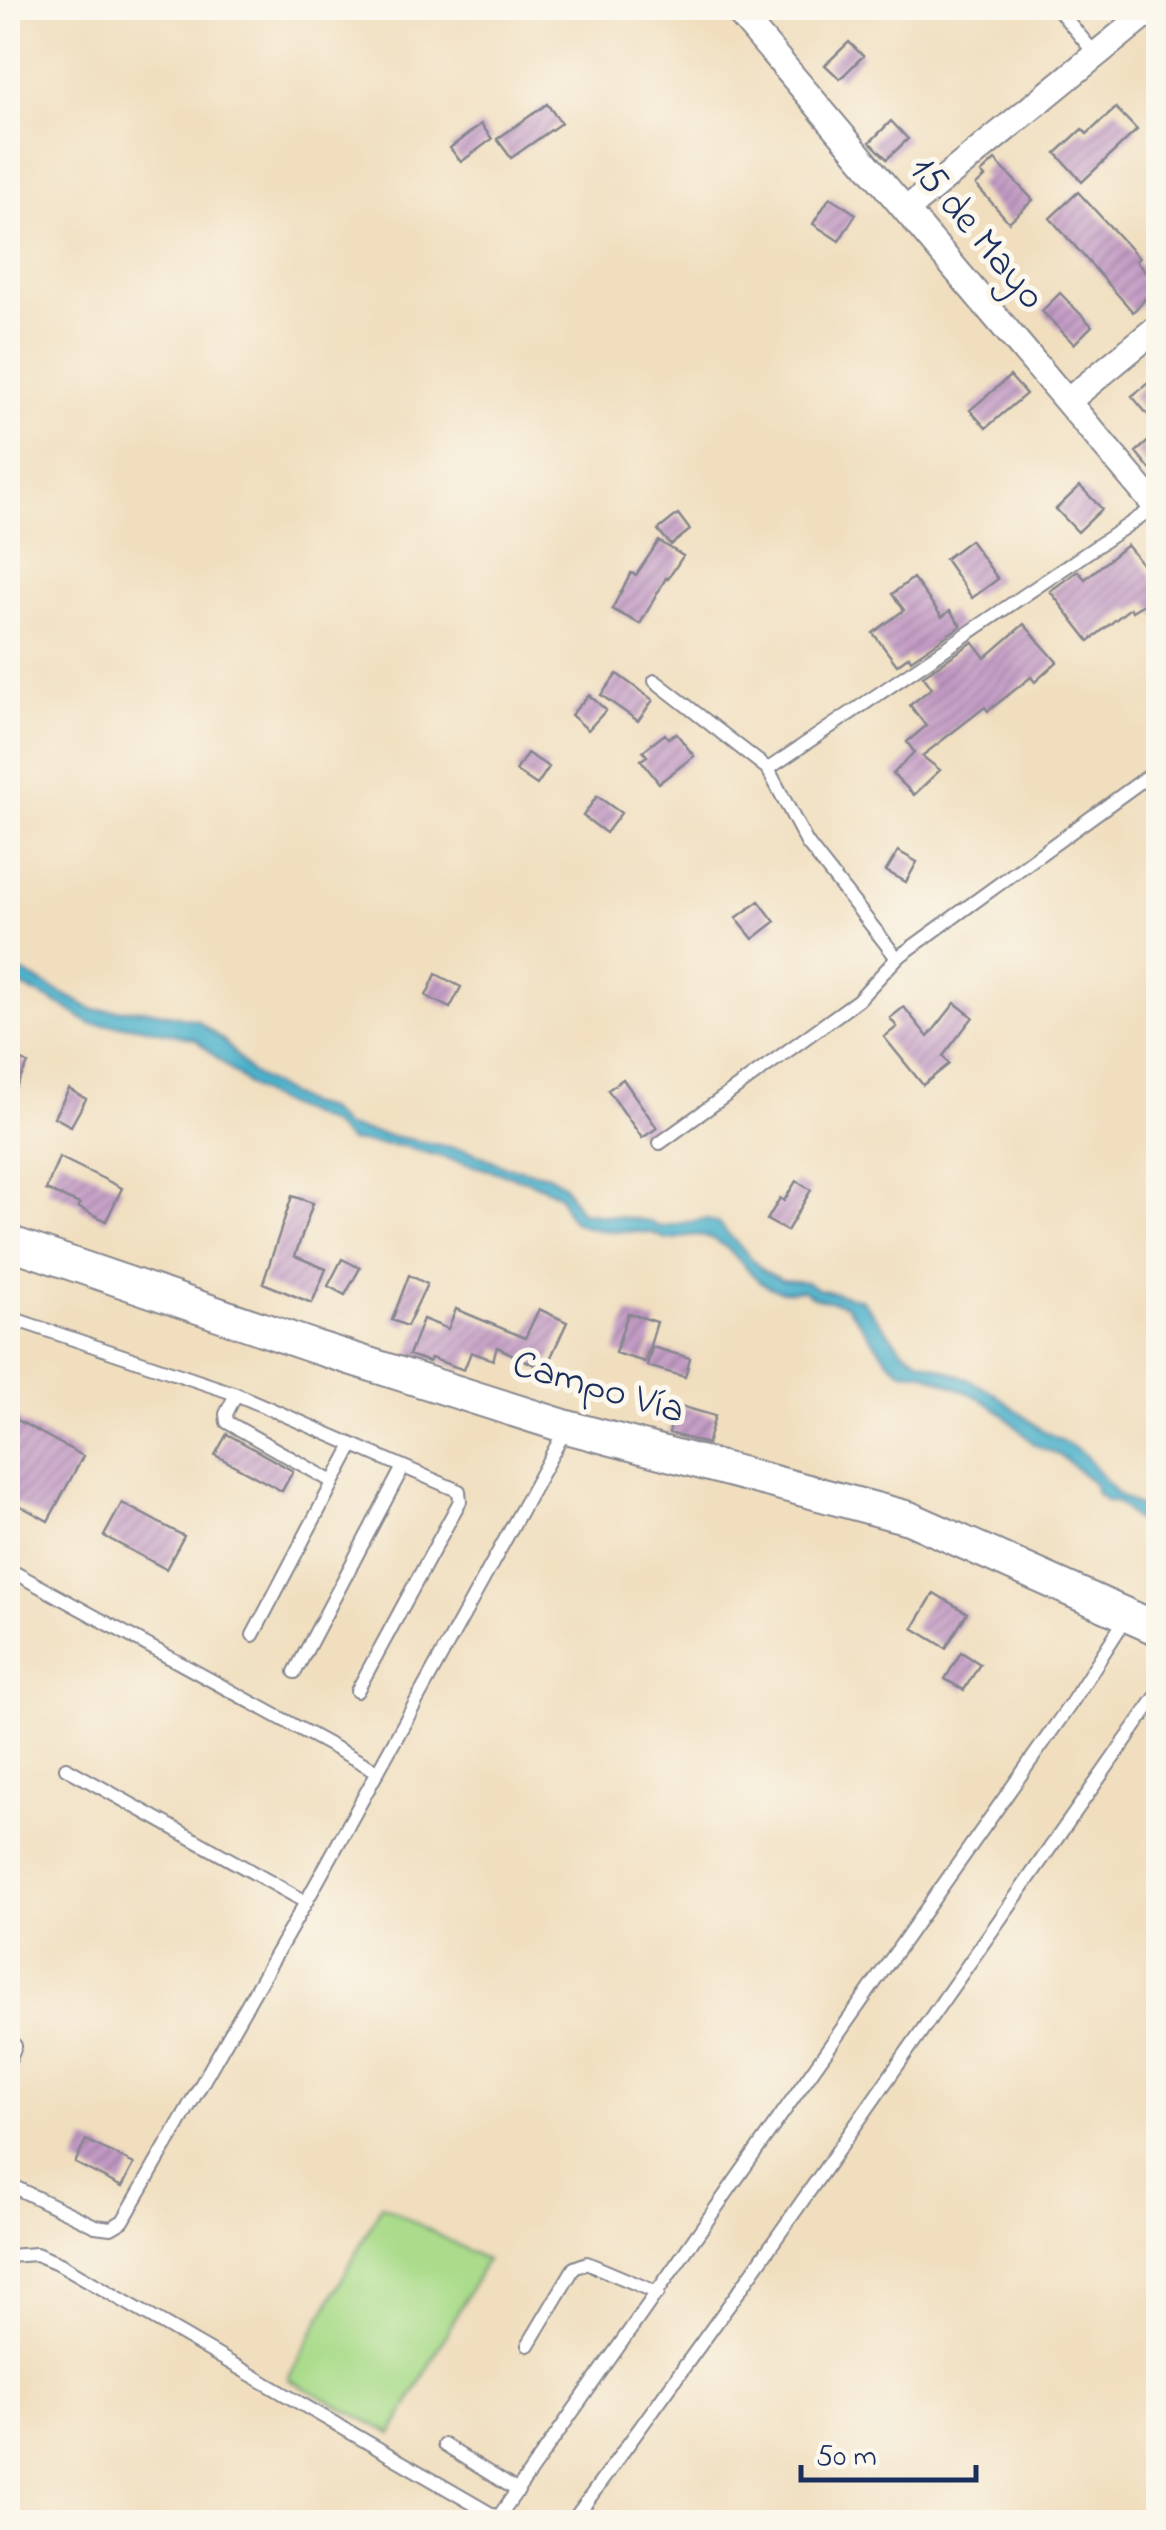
<svg xmlns="http://www.w3.org/2000/svg" width="1166" height="2530" font-family="'Indie Flower',sans-serif">
	<style>
		.pitch { fill: #aadc8b; stroke: #628674; stroke-width: 2.5 }
		.water { fill: #4cb1ca; stroke: #347094; stroke-width: 2.5 }
		.building { fill: url(#building-hatch) }
		.lines { fill: none; stroke-linecap: round; stroke-linejoin: round }
		.service-casing { stroke: #86868e; stroke-width: 16 }
		.minor-casing { stroke: #86868e; stroke-width: 29 }
		.tertiary-casing { stroke: #86868e; stroke-width: 36 }
		.service { stroke: #fff; stroke-width: 12 }
		.minor { stroke: #fff; stroke-width: 25 }
		.tertiary { stroke: #fff; stroke-width: 32 }
		.labels { text-anchor: middle; dominant-baseline: central; stroke-width: 10; stroke-linejoin: round; paint-order: stroke }
		.street-label { font-size: 40px; fill: #1b2f5e; stroke: #fbf7ec }
	</style>
	<defs>
		<pattern id="building-hatch" width="6" height="6" patternUnits="userSpaceOnUse" patternTransform="scale(2.5)"><rect width="6" height="6" fill="#c198c3"/><path d="M-1 1l2-2M0 6l6-6M5 7l2-2" fill="none" stroke="#9c7ca2"/></pattern>
	</defs>
	<rect width="100%" height="100%" fill="#fbf7ec"/>
	<filter id="ink" filterUnits="userSpaceOnUse"><feTurbulence type="fractalNoise" baseFrequency=".01" numOctaves="2"/><feDisplacementMap in="SourceGraphic" scale="20" xChannelSelector="R" yChannelSelector="G"/><feConvolveMatrix kernelMatrix="1 2 1 2 8 2 1 2 1" color-interpolation-filters="sRGB"/></filter>
	<filter id="wash" filterUnits="userSpaceOnUse"><feTurbulence type="fractalNoise" baseFrequency=".0048" numOctaves="4" result="noise"/><feDisplacementMap in="SourceGraphic" scale="40" xChannelSelector="R" yChannelSelector="G"/><feGaussianBlur stdDeviation="2.25" result="paint"/><feColorMatrix in="noise" values="0 0 0 0 0 0 0 0 0 0 0 0 0 0 0 0 0 1.4 0 .05"/><feComposite in="paint" operator="in"/></filter>
	<g filter="url(#wash)">
		<rect width="100%" height="100%" fill="#f0debe"/>
		<path class="pitch" d="M 382,2205 L 486,2260 L 392,2434 L 288,2379 Z"/>
		<path class="water" d="M 8,965 L 94,1010 L 147,1010 L 196,1020 L 224,1041 L 251,1073 L 306,1104 L 326,1109 L 345,1127 L 470,1151 L 505,1166 L 548,1175 L 563,1184 L 580,1212 L 649,1221 L 659,1227 L 706,1219 L 719,1224 L 763,1271 L 782,1280 L 807,1282 L 818,1289 L 861,1299 L 902,1349 L 919,1360 L 961,1376 L 994,1393 L 1039,1428 L 1082,1452 L 1116,1493 L 1141,1508 L 1158,1531 L 1158,1547 L 1135,1519 L 1118,1503 L 1107,1501 L 1097,1494 L 1093,1482 L 1061,1456 L 1035,1445 L 1003,1414 L 978,1397 L 924,1373 L 902,1371 L 888,1360 L 846,1305 L 813,1297 L 802,1290 C 746,1301 745,1240 697,1235 C 687,1234 676,1241 666,1239 C 661,1238 657,1234 652,1233 C 630,1230 594,1234 575,1222 C 566,1215 563,1205 560,1195 L 529,1181 L 402,1146 L 349,1141 L 328,1123 L 269,1098 L 249,1085 L 195,1039 L 137,1026 L 90,1024 L 65,1007 L 8,980 Z"/>
		<g id="blocks">
			<path class="building" d="M 849,42 L 863,56 L 840,79 L 825,65 Z
				M 547,104 L 561,123 L 511,158 L 497,139 Z
				M 1116,108 L 1137,130 L 1082,182 L 1056,153 L 1082,129 L 1087,134 Z
				M 891,121 L 908,139 L 887,159 L 870,142 Z
				M 481,124 L 492,139 L 461,162 L 450,148 Z
				M 995,160 L 1033,200 L 1009,222 L 976,185 L 985,177 L 981,173 Z
				M 1078,192 L 1139,258 L 1136,261 L 1158,285 L 1133,312 L 1050,218 Z
				M 830,197 L 856,214 L 839,241 L 813,224 Z
				M 1060,293 L 1092,326 L 1074,344 L 1042,311 Z
				M 1158,375 L 1158,407 L 1148,415 L 1132,396 Z
				M 1010,376 L 1026,394 L 986,428 L 970,410 Z
				M 1158,433 L 1158,479 L 1136,452 Z
				M 1080,486 L 1102,509 L 1078,532 L 1056,509 Z
				M 678,514 L 690,530 L 671,545 L 658,530 Z
				M 970,540 L 998,579 L 972,598 L 945,559 Z
				M 659,541 L 683,556 L 668,579 L 666,578 L 640,624 L 612,609 L 631,573 L 636,575 Z
				M 1127,545 L 1158,584 L 1158,617 L 1147,602 L 1132,611 L 1130,608 L 1089,641 L 1050,591 L 1078,571 L 1085,579 Z
				M 913,578 L 942,617 L 950,611 L 961,626 L 911,660 L 909,656 L 897,665 L 873,633 L 904,610 L 892,594 Z
				M 1024,624 L 1057,662 L 1035,682 L 1031,677 L 988,711 L 985,707 L 922,756 L 940,770 L 914,795 L 893,774 L 914,752 L 907,742 L 926,726 L 910,705 L 932,688 L 923,676 L 973,642 L 985,658 Z
				M 617,674 L 653,700 L 638,721 L 601,695 Z
				M 589,695 L 606,710 L 588,730 L 571,715 Z
				M 676,733 L 694,756 L 659,783 L 641,760 L 647,756 L 643,751 L 665,734 L 668,738 Z
				M 527,753 L 549,767 L 537,785 L 516,771 Z
				M 597,796 L 621,813 L 606,833 L 583,816 Z
				M 898,851 L 917,862 L 906,882 L 886,871 Z
				M 759,901 L 775,922 L 753,939 L 736,918 Z
				M 436,974 L 461,987 L 450,1008 L 426,996 Z
				M 955,1003 L 973,1017 L 943,1056 L 949,1064 L 923,1085 L 884,1037 L 897,1027 L 890,1018 L 904,1007 L 928,1037 Z
				M 8,1053 L 28,1064 L 8,1102 Z
				M 623,1079 L 657,1128 L 642,1138 L 608,1090 Z
				M 69,1089 L 86,1099 L 71,1126 L 54,1117 Z
				M 59,1157 L 122,1188 L 106,1221 L 78,1207 L 80,1204 L 46,1190 Z
				M 796,1181 L 811,1190 L 787,1231 L 767,1220 L 780,1198 L 784,1201 Z
				M 292,1196 L 313,1203 L 295,1256 L 326,1269 L 312,1303 L 263,1283 Z
				M 342,1259 L 360,1268 L 345,1295 L 328,1286 Z
				M 409,1275 L 427,1284 L 407,1326 L 392,1320 Z
				M 456,1309 L 525,1338 L 539,1309 L 567,1322 L 545,1370 L 497,1347 L 493,1360 L 471,1352 L 464,1370 L 431,1358 L 429,1362 L 409,1355 L 423,1319 L 448,1329 Z
				M 628,1313 L 657,1322 L 645,1362 L 615,1353 Z
				M 652,1347 L 690,1358 L 685,1377 L 647,1366 Z
				M 677,1405 L 715,1416 L 707,1444 L 669,1433 Z
				M 8,1415 L 83,1456 L 48,1521 L 8,1499 Z
				M 227,1434 L 293,1471 L 282,1491 L 215,1455 Z
				M 122,1503 L 184,1536 L 166,1569 L 104,1536 Z
				M 934,1593 L 967,1613 L 946,1648 L 913,1628 Z
				M 961,1652 L 980,1664 L 964,1690 L 945,1679 Z
				M 86,2140 L 134,2164 L 122,2187 L 75,2163 Z"/>
		</g>
	</g>
	<g filter="url(#ink)">
		<use href="#blocks" fill-opacity="0" stroke="#86868e" stroke-width="2.5"/>
		<g class="lines">
			<defs>
				<path id="service" d="M 1057,8 L 1096,55
					M 655,681 L 768,769 L 807,843 L 897,958
					M 768,769 L 1156,506
					M 660,1143 L 858,1000 L 897,958 L 1158,769
					M 8,1317 L 236,1394 L 459,1491 L 460,1501 L 357,1691
					M 236,1394 L 226,1414 L 227,1422 L 333,1482
					M 8,1569 L 377,1771
					M 253,1635 L 353,1445
					M 295,1672 L 403,1467
					M 66,1768 L 306,1902
					M 8,2037 L 15,2046 L 8,2062
					M 8,2184 L 95,2226 L 111,2228 L 123,2221 L 306,1902 L 567,1427
					M 8,2256 L 36,2254 L 60,2264 L 498,2518
					M 528,2345 L 574,2268 L 587,2263 L 658,2293
					M 444,2445 L 518,2491
					M 495,2522 L 1072,1702 L 1126,1618
					M 572,2522 L 742,2287 L 1158,1694"/>
				<path id="minor" d="M 735,8 L 1158,509
					M 906,210 L 1153,8
					M 1068,401 L 1158,327"/>
				<path id="tertiary" d="M 8,1242 L 315,1347 L 567,1427 L 909,1518 L 1158,1629"/>
			</defs>
			<use href="#service" class="service-casing"/>
			<use href="#minor" class="minor-casing"/>
			<use href="#tertiary" class="tertiary-casing"/>
			<use href="#service" class="service"/>
			<use href="#minor" class="minor"/>
			<use href="#tertiary" class="tertiary"/>
		</g>
	</g>
	<g class="labels">
		<g class="street-label">
			<text transform="translate(976 234) rotate(50)">15 de Mayo</text>
			<text transform="translate(598 1389) rotate(16)">Campo Vía</text>
		</g>
	</g>
	<rect width="1166" height="2530" fill="none" stroke="#fbf7ec" stroke-width="40"/>
	<path d="M801 2465v15h175v-15" fill="none" stroke="#1b2f5e" stroke-width="5"/>
	<text x="816" y="2465" font-size="30" fill="#1b2f5e" stroke="#fbf7ec" stroke-width="8" paint-order="stroke">50 m</text>
</svg>
